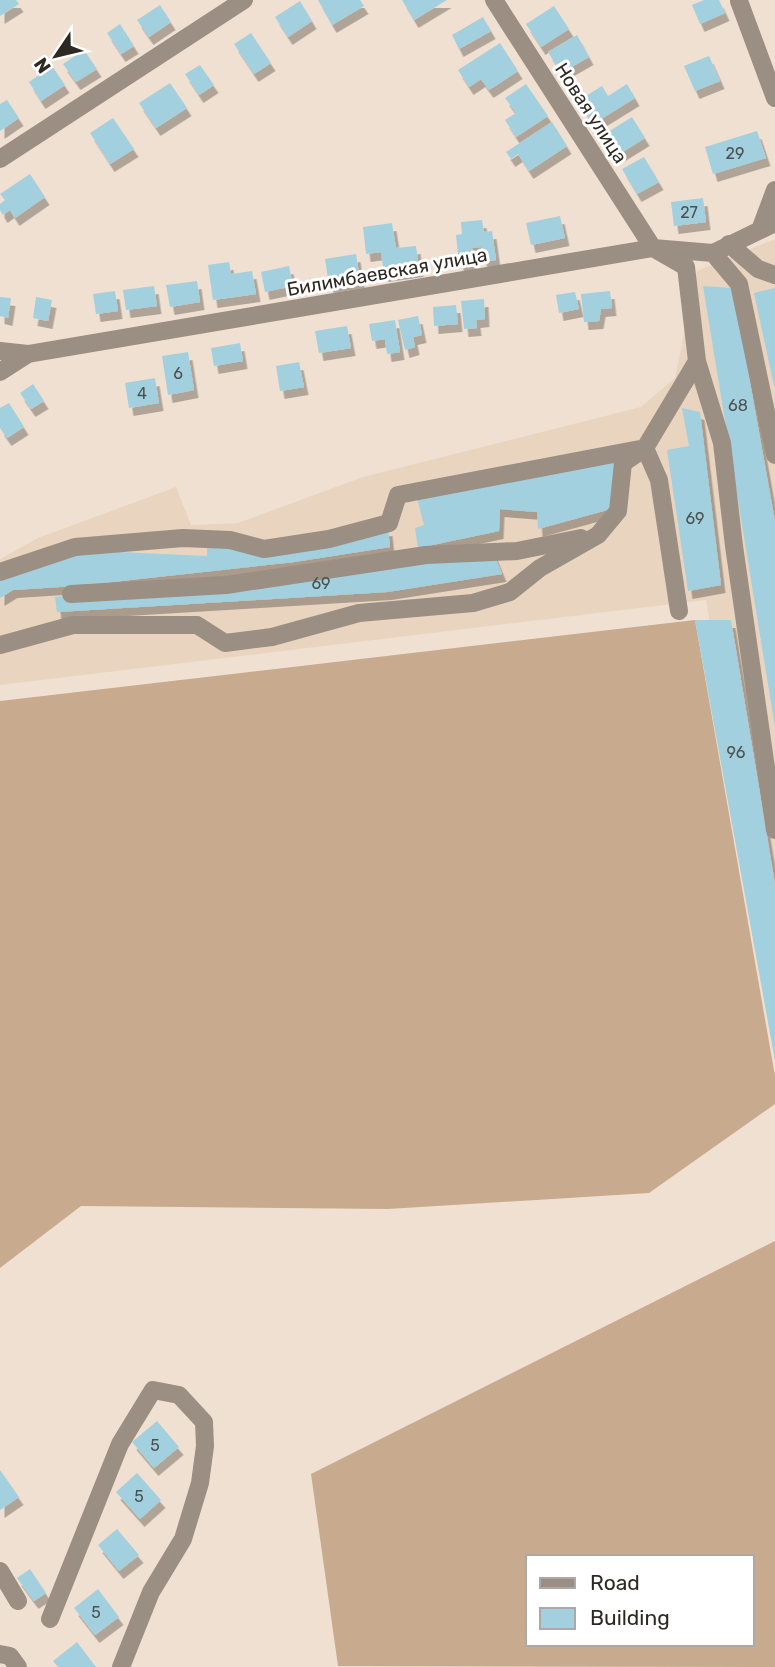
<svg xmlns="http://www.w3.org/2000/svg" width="775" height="1667" font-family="Rubik,sans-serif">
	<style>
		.built { fill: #e9d4c0 }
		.forest { fill: #c8ab8e; fill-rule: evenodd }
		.building { fill: #a2d0de; filter: url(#shadow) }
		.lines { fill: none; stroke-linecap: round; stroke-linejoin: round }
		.minor { stroke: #9b8e82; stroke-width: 18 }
		.labels { text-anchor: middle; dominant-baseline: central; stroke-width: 6; stroke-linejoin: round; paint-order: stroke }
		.number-label { font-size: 16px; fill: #4b5251 }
		.street-label { font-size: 19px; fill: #2e2822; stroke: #fff }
	</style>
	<defs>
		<filter id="shadow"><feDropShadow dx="4.5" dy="8" stdDeviation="0" flood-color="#0004"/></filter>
	</defs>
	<rect width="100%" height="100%" fill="#f0e0d1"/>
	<path class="built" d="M 775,239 L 775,1009 L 706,600 L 0,685 L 0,559 L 38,538 L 176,487 L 191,525 L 238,523 L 363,477 L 641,407 L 675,378 L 697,271 Z"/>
	<path class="forest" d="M 695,620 L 775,1076 L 775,1104 L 649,1193 L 388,1209 L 81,1206 L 0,1268 L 0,701 Z
		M 775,1241 L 775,1667 L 338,1666 L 311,1474 ZM 528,1557 L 752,1557 L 752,1644 L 528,1644 Z"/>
	<path class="building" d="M 0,0 L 16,0 L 19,4 L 0,16 Z
		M 318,0 L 360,0 L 364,6 L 332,25 Z
		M 402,0 L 447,0 L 414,20 Z
		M 704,0 L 719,0 L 725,13 L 700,24 L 692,5 Z
		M 300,1 L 312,21 L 288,37 L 275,17 Z
		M 160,5 L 171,22 L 149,37 L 137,20 Z
		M 554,6 L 569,29 L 541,47 L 526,24 Z
		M 483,17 L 491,31 L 459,49 L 452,35 Z
		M 120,24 L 134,46 L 121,54 L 107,33 Z
		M 251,33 L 271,63 L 254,74 L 234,44 Z
		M 577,35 L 589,57 L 561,73 L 548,52 Z
		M 500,43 L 518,71 L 489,90 L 481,79 L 469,87 L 458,70 Z
		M 84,50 L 97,69 L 76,82 L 63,64 Z
		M 709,56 L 720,81 L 695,91 L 684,66 Z
		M 200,65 L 214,85 L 199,95 L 185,74 Z
		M 52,66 L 65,85 L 41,101 L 29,82 Z
		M 170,83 L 187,108 L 156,128 L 139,103 Z
		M 526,84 L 548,116 L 516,137 L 505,120 L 516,113 L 505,98 Z
		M 627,84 L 635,98 L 593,124 L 578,101 L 602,86 L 608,96 Z
		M 7,100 L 19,118 L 0,131 L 0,104 Z
		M 632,117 L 645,138 L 613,158 L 600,137 Z
		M 113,118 L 134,149 L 110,164 L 90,133 Z
		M 552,122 L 567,146 L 529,171 L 518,154 L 511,159 L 506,152 Z
		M 757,131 L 766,158 L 713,174 L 705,147 Z
		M 644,157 L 659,182 L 637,194 L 622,169 Z
		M 30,174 L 45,197 L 15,218 L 10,210 L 3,215 L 0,210 L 0,204 L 5,200 L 0,194 Z
		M 703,198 L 706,222 L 674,226 L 671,202 Z
		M 560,216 L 565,238 L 531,245 L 526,223 Z
		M 482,220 L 484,232 L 492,231 L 496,260 L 483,262 L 481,247 L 472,248 L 474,262 L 459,264 L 456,235 L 462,234 L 461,222 Z
		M 392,223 L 396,248 L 416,246 L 419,269 L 384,274 L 381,252 L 366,254 L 363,227 Z
		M 356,254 L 360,280 L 329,285 L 325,259 Z
		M 229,262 L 231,274 L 252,271 L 256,294 L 213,300 L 208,265 Z
		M 289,266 L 293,286 L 265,292 L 261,272 Z
		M 197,281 L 200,302 L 170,307 L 166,285 Z
		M 154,286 L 157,306 L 126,310 L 123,290 Z
		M 703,286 L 733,288 L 775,521 L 775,727 Z
		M 775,288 L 775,386 L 774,386 L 754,293 Z
		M 115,291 L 118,311 L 96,314 L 93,294 Z
		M 610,291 L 612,308 L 601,309 L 599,321 L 584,322 L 581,294 Z
		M 575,292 L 579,309 L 559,313 L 556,295 Z
		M 0,297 L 11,298 L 8,318 L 0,316 Z
		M 36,297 L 52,300 L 48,321 L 33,318 Z
		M 484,299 L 485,319 L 476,320 L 477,328 L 464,329 L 461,301 Z
		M 456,305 L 458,324 L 434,326 L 433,307 Z
		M 418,316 L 422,335 L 413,337 L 415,347 L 405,350 L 398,320 Z
		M 395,320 L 400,352 L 387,354 L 385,339 L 372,341 L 369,324 Z
		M 347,326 L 351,348 L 319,353 L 315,331 Z
		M 240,343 L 243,361 L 214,366 L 211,348 Z
		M 188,352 L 194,390 L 168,395 L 162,356 Z
		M 299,362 L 304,387 L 280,391 L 276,366 Z
		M 155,378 L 159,403 L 129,408 L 125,383 Z
		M 33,384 L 44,401 L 31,409 L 20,393 Z
		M 9,403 L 24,427 L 7,438 L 0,428 L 0,408 Z
		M 682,408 L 700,412 L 721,585 L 688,591 L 667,450 L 689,446 Z
		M 615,454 L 611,509 L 538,529 L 537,512 L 500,509 L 499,531 L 418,548 L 415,528 L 424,525 L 417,498 Z
		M 388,528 L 390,547 L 294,562 L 75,586 L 13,590 L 0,598 L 0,577 L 76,550 L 207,556 L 207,548 Z
		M 493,552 L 502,574 L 387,592 L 57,612 L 55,597 Z
		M 695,620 L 731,620 L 775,884 L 775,1061 Z
		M 157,1421 L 179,1447 L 154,1468 L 132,1442 Z
		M 0,1470 L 19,1497 L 0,1510 Z
		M 137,1473 L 161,1500 L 140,1519 L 116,1492 Z
		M 117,1529 L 139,1555 L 119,1571 L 98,1545 Z
		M 30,1569 L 46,1593 L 34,1601 L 17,1578 Z
		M 98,1589 L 119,1617 L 95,1635 L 74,1608 Z
		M 77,1642 L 96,1667 L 58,1667 L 53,1661 Z"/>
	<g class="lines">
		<path class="minor" d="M 494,0 L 653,248 L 686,267 L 697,361 L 722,443 L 734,546 L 775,830
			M 739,1 L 775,98
			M 0,159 L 244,0
			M 760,230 L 775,190
			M 729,244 L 758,269 L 775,275
			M 713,253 L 739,284 L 775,455
			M 0,351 L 28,354 L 653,248 L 713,253 L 775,223
			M 0,372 L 28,354
			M 0,572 L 75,547 L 183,538 L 230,540 L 264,549 L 329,539 L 389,523 L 398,495 L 645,448 L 659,480 L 679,611
			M 71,594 L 226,585 L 426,555 L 517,551 L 581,538
			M 0,645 L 73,625 L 197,625 L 225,643 L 272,637 L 359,613 L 473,603 L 510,592 L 540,568 L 598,535 L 618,511 L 623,463 L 645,448 L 697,361
			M 0,1571 L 18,1601
			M 50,1619 L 120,1444 L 153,1390 L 179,1395 L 204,1422 L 205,1446 L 200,1483 L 183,1539 L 151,1592 L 121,1667
			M 0,1654 L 10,1656 L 18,1667"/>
	</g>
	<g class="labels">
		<g class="number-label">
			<text x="735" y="153">29</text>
			<text x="689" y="212">27</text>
			<text x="178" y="373">6</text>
			<text x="142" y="393">4</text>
			<text x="738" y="405">68</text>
			<text x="695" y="518">69</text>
			<text x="321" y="583">69</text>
			<text x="736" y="752">96</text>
			<text x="155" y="1445">5</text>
			<text x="139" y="1496">5</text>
			<text x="96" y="1612">5</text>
		</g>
		<g class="street-label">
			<text transform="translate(591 113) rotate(57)">Новая улица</text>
			<text transform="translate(387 272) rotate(-10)">Билимбаевская улица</text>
		</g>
	</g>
	<rect x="526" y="1555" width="228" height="91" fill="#ffffff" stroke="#aba9a7" stroke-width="2"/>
	<rect x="540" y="1578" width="35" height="10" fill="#9b8e82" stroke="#aba9a7" stroke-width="2"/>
	<text x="590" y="1590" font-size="21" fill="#2e2822">Road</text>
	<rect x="540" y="1608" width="35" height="21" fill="#a2d0de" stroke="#aba9a7" stroke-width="2"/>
	<text x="590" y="1625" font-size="21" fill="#2e2822">Building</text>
	<g transform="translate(56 56) rotate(235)" stroke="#ffffff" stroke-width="5" paint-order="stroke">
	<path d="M0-5L12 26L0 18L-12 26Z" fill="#2e2822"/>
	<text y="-10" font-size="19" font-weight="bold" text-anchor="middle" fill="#2e2822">N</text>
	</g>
</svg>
